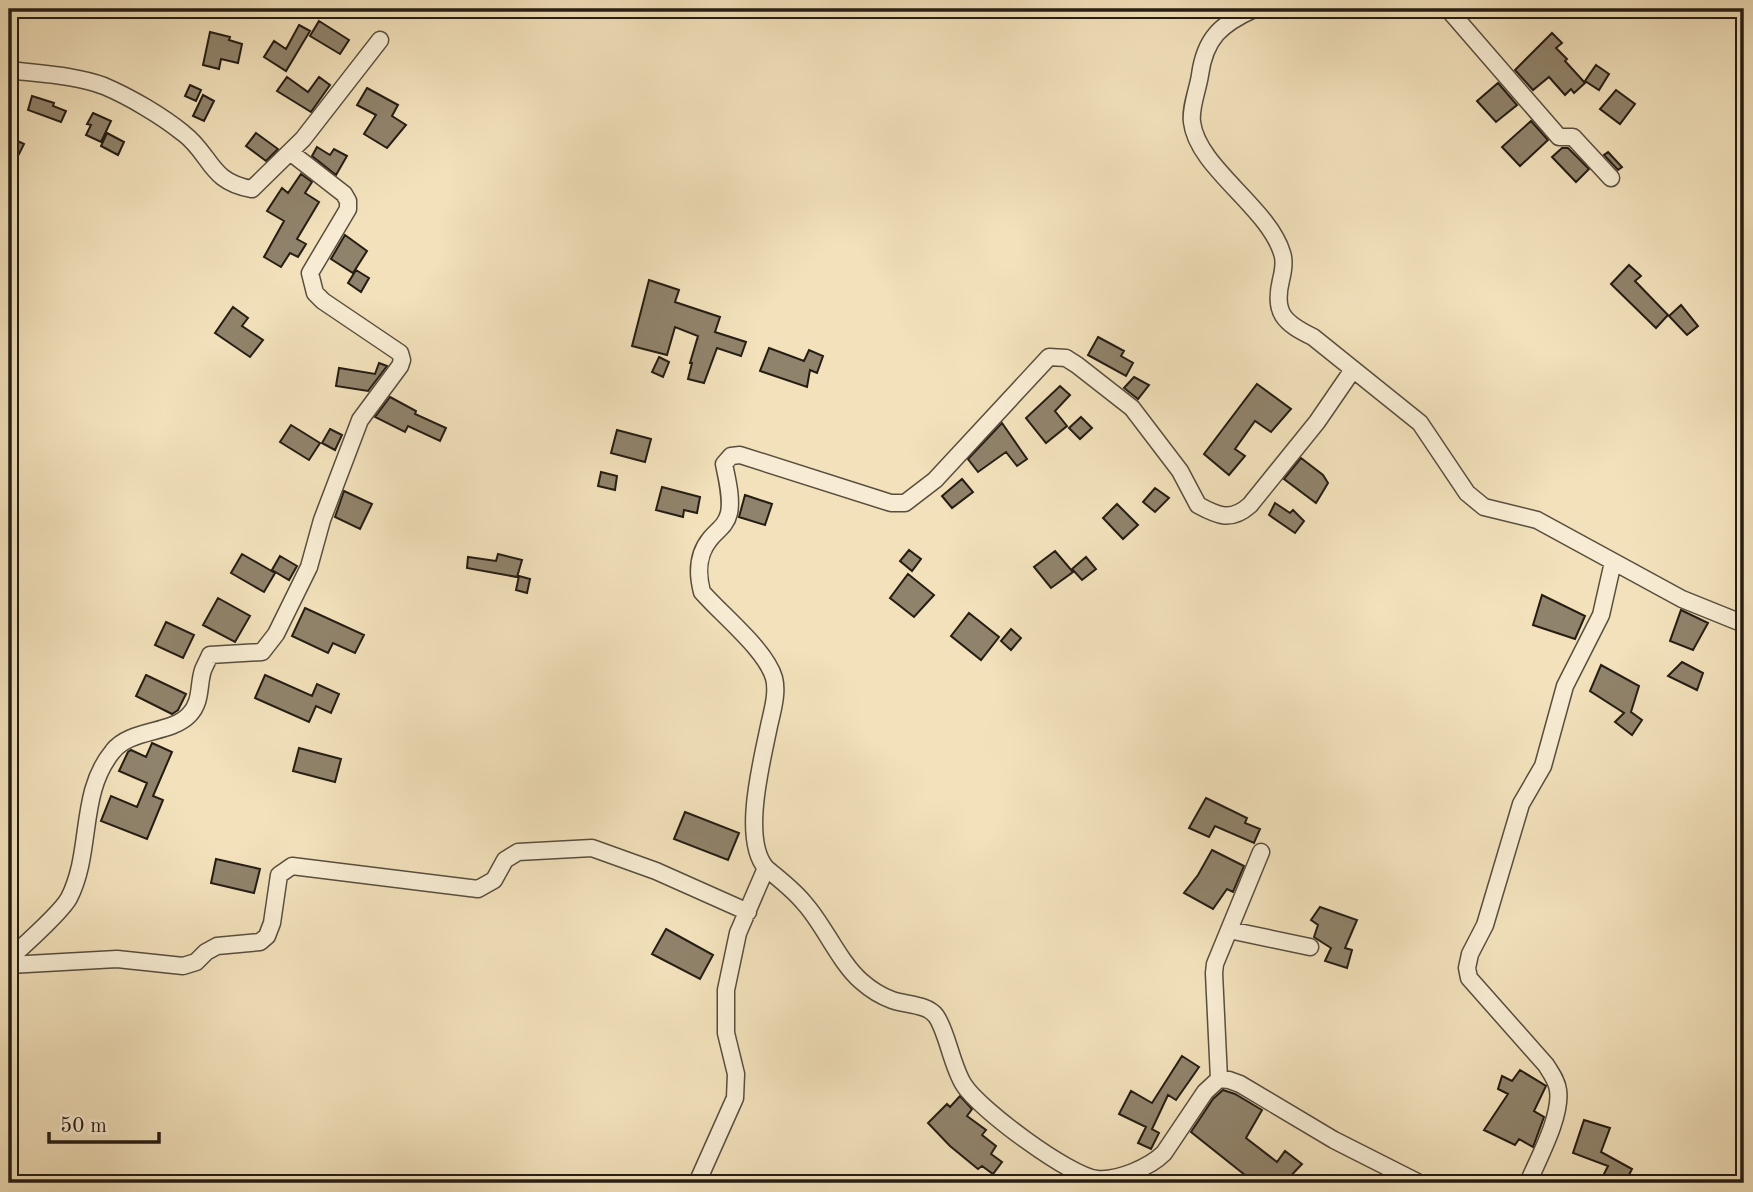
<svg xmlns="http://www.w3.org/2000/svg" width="1753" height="1192" font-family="'Old Standard TT',serif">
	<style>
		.building { fill: #90836b; stroke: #251d14; stroke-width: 2 }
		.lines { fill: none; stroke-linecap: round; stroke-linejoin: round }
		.minor-casing { stroke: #584e3e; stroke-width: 19 }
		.minor { stroke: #f7ecd3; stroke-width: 16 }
	</style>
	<rect width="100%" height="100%" fill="#f2e1bb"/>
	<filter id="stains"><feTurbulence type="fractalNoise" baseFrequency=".00286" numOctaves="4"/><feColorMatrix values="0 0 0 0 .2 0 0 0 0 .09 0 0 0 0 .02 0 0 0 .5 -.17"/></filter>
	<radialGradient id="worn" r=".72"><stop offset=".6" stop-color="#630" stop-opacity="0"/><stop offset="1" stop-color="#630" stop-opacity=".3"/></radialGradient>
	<path class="building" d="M 319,21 L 349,40 L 340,54 L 310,36 Z
		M 299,25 L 310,31 L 286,71 L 264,57 L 274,41 L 286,49 Z
		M 210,32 L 230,37 L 229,40 L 242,44 L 238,63 L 221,59 L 219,69 L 203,65 Z
		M 1552,33 L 1562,43 L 1556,48 L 1567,59 L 1565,61 L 1585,83 L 1574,93 L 1571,89 L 1565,95 L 1549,77 L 1533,90 L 1515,70 Z
		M 1596,65 L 1609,74 L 1599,90 L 1585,81 Z
		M 287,77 L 308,92 L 319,77 L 330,85 L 311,112 L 277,91 Z
		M 1498,83 L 1517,105 L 1496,122 L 1477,101 Z
		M 190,85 L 201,90 L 196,101 L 185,96 Z
		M 367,88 L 398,105 L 392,116 L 406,125 L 387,148 L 364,134 L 376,115 L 357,105 Z
		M 1616,90 L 1635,104 L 1620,124 L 1600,109 Z
		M 203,95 L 214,101 L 204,121 L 193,116 Z
		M 32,96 L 54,103 L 53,106 L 66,111 L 61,122 L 28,110 Z
		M 93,113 L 111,121 L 101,142 L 86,135 L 91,125 L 87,124 Z
		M 1531,121 L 1548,140 L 1520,166 L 1502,147 Z
		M 107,133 L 124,142 L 118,155 L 101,146 Z
		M 256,133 L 278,149 L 266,161 L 246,146 Z
		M 9,137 L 24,144 L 18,156 L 9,152 Z
		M 317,147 L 330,155 L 334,149 L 347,156 L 336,175 L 312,156 Z
		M 1562,148 L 1568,148 L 1589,169 L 1576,182 L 1552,157 Z
		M 1608,152 L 1622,167 L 1618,170 L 1604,155 Z
		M 301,174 L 312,182 L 305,193 L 319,202 L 297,239 L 306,244 L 298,257 L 290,253 L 281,267 L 264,257 L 284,221 L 267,211 L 282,188 L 288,193 Z
		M 345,235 L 367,251 L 353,273 L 331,259 Z
		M 1629,265 L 1641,276 L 1635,281 L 1668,315 L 1656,328 L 1611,284 Z
		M 356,270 L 369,278 L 361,292 L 348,283 Z
		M 649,280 L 679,290 L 675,302 L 720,317 L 715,332 L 746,342 L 741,356 L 717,348 L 704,383 L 688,379 L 692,363 L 690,363 L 698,336 L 675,327 L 667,355 L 632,346 Z
		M 1681,305 L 1698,326 L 1687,335 L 1669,316 Z
		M 233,307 L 248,318 L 242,326 L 263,340 L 250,357 L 215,333 Z
		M 1098,337 L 1124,351 L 1121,356 L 1133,363 L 1126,376 L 1088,355 Z
		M 769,348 L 804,361 L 809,350 L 823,356 L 817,373 L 810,370 L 807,387 L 760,371 Z
		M 659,357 L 669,362 L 663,377 L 652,372 Z
		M 379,363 L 387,366 L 368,391 L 336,386 L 339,368 L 375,374 Z
		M 1134,377 L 1149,385 L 1138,399 L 1124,388 Z
		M 1257,384 L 1291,409 L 1271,432 L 1255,421 L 1235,449 L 1245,456 L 1229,475 L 1204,454 Z
		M 1060,386 L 1070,395 L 1055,411 L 1067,426 L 1046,443 L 1026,418 Z
		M 390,397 L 416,411 L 415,414 L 446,428 L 440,441 L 408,426 L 405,432 L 375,417 Z
		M 1081,417 L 1092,428 L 1080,439 L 1069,428 Z
		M 1002,423 L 1027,459 L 1017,466 L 1006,452 L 978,472 L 968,459 Z
		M 291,425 L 320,443 L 309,460 L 280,442 Z
		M 330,429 L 342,435 L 335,450 L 322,443 Z
		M 617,430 L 651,439 L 645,462 L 611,453 Z
		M 1301,458 L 1323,475 L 1328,483 L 1316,503 L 1284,479 Z
		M 601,472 L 617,476 L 615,490 L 598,486 Z
		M 962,479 L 973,492 L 952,508 L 942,496 Z
		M 662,487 L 700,497 L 697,513 L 684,510 L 683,517 L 656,510 Z
		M 1155,488 L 1169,498 L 1155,512 L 1143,502 Z
		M 344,491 L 372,504 L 360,529 L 335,517 Z
		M 745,495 L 772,504 L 765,525 L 739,517 Z
		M 1275,503 L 1290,513 L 1293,510 L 1304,521 L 1295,533 L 1269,515 Z
		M 1117,504 L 1138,525 L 1123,539 L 1103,518 Z
		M 909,550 L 921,559 L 912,571 L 900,561 Z
		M 1055,551 L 1073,572 L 1051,588 L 1034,567 Z
		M 242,554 L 275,573 L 264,592 L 231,573 Z
		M 498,554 L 522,560 L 517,577 L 467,568 L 468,557 L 496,561 Z
		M 280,556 L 297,566 L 289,580 L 272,570 Z
		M 1086,557 L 1096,569 L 1082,580 L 1072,569 Z
		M 908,574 L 934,595 L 914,617 L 890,598 Z
		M 519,576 L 530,579 L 527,593 L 516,590 Z
		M 1542,595 L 1585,616 L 1575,639 L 1533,625 Z
		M 218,598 L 250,616 L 235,642 L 203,625 Z
		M 305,608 L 364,635 L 355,653 L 333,643 L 328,653 L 292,636 Z
		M 1681,610 L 1708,623 L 1693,650 L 1670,641 Z
		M 969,613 L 999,637 L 981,660 L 951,636 Z
		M 166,622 L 194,635 L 183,658 L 155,645 Z
		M 1011,629 L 1021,638 L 1011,650 L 1001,641 Z
		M 1682,662 L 1703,673 L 1697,690 L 1668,676 Z
		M 1601,665 L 1639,686 L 1631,712 L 1642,720 L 1632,735 L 1615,722 L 1624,713 L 1590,691 Z
		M 146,675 L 186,694 L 178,710 L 172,714 L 136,696 Z
		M 265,675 L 312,696 L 317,684 L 339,694 L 331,713 L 316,706 L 309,722 L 255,698 Z
		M 152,743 L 172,752 L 153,796 L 163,800 L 147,839 L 101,821 L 111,796 L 137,807 L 147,783 L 119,771 L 128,752 L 131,750 L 146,757 Z
		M 299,748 L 341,759 L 335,782 L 293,771 Z
		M 1206,798 L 1247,818 L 1245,823 L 1260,829 L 1254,843 L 1215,826 L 1209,837 L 1189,828 Z
		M 685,812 L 739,833 L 728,860 L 674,839 Z
		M 1212,850 L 1244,866 L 1233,892 L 1227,889 L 1213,909 L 1184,893 L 1198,875 Z
		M 216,859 L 260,869 L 254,893 L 211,883 Z
		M 1320,907 L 1357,920 L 1345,948 L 1352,950 L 1347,968 L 1325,961 L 1331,948 L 1314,937 L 1318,925 L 1311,920 Z
		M 666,929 L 713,955 L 700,979 L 652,954 Z
		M 1182,1056 L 1199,1067 L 1176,1100 L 1168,1095 L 1152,1129 L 1159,1133 L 1151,1149 L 1138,1143 L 1146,1127 L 1119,1114 L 1131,1091 L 1152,1103 Z
		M 1520,1070 L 1546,1086 L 1534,1111 L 1544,1117 L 1533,1147 L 1519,1139 L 1515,1145 L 1484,1130 L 1508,1094 L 1498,1089 L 1502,1076 L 1512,1081 Z
		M 1223,1090 L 1235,1094 L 1262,1110 L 1246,1138 L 1277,1162 L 1285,1151 L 1302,1164 L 1284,1183 L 1255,1183 L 1191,1132 L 1213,1099 Z
		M 960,1096 L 972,1109 L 967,1116 L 986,1130 L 982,1135 L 996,1146 L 991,1154 L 1002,1162 L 993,1174 L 982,1166 L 978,1169 L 950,1146 L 928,1123 L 947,1104 L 950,1107 Z
		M 1584,1120 L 1610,1128 L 1601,1152 L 1632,1169 L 1625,1183 L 1613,1183 L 1602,1178 L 1608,1166 L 1573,1153 Z"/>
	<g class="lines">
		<defs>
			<path id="minor" d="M 1254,9 C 1221,24 1205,38 1200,75 C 1198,89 1190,108 1192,122 C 1197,167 1268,207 1282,253 C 1285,261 1283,272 1281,280 C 1273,313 1284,323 1313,337 L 1420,423 L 1467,493 L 1484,507 L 1537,520 L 1682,599 L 1744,624
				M 1448,9 L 1559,137 L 1573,137 L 1611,178
				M 9,70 C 40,74 75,75 104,86 C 130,97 162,116 183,133 C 212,155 209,182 252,189 L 303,139 L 380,40
				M 766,868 C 779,879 794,890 805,904 C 824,925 840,963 861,981 C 870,989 881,996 892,1000 C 906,1005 927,1004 936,1016 C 947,1031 952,1067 964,1085 C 979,1109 1069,1176 1097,1179 C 1118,1181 1150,1167 1164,1153 L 1205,1092 L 1219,1079 L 1229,1080 L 1240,1084 L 1334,1140 L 1419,1183
				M 1229,930 L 1310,947
				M 9,959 C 23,946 61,913 69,898 C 93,851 78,793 113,751 C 130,729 171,734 189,715 C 202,702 198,685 203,670 C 205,665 208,660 210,655 L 262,652 L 276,634 L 309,567 L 322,520 L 360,420 L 400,366 L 402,360 L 400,353 L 323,301 L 315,293 L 310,273 L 348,209 L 348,201 L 344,194 L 290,152
				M 9,965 L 117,959 L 183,966 L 196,962 L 206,952 L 217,946 L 260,942 L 267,936 L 272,923 L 279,875 L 292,866 L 478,889 L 494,880 L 505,860 L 518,852 L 592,848 L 656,871 L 748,912
				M 1219,1079 L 1214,973 L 1215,964 L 1261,852
				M 697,1183 L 735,1098 L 736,1074 L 726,1033 L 726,990 L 738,933 L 766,868 C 741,839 762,761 769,726 C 772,712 778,693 774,678 C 766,650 722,615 702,592 C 697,573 697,555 710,539 C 717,530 726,526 729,513 C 732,498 727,479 724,464 L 731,456 L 740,455 L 891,503 L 905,503 L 935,480 L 1049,357 L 1066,358 L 1077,365 L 1132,408 L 1180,471 L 1198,505 C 1218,516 1231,522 1250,505 L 1317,422 L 1352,371
				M 1528,1183 C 1538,1159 1562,1116 1558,1090 C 1557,1081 1551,1073 1546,1065 L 1469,978 L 1467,968 L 1470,954 L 1485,925 L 1521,804 L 1543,766 L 1565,686 L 1601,615 L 1613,562"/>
		</defs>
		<use href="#minor" class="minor-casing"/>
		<use href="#minor" class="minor"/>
	</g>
	<rect width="1753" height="1192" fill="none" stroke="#f2e1bb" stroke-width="35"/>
	<rect x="10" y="10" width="1732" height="1171" fill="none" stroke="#251d14" stroke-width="3.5"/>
	<rect x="18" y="18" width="1718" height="1157" fill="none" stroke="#251d14" stroke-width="2"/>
	<path d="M49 1132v10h110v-10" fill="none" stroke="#251d14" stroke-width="3.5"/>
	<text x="60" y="1132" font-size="21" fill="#251d14" stroke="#f7ecd3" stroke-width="5" paint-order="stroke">50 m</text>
	<rect width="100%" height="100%" filter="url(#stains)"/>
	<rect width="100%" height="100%" fill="url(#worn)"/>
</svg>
